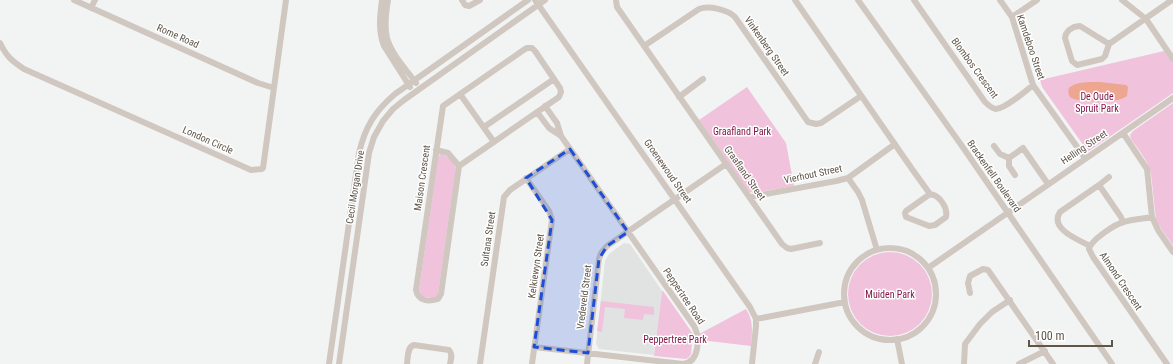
<svg xmlns="http://www.w3.org/2000/svg" width="1173" height="364" font-family="'Roboto Condensed',sans-serif">
	<style>
		.education { fill: #e1e3e2 }
		.green { fill: #f0c2dc }
		.water { fill: #eda68f }
		.lines { fill: none; stroke-linecap: round; stroke-linejoin: round }
		.minor { stroke: #d0c8c0; stroke-width: 6 }
		.marked { fill: #1d4ed8; fill-opacity: 0.2; stroke: #1d4ed8; stroke-width: 3; stroke-dasharray: 8 5; stroke-linejoin: round }
		.labels { text-anchor: middle; dominant-baseline: central; stroke-width: 3; stroke-linejoin: round; paint-order: stroke }
		.street-label { font-size: 10px; fill: #5f5549; stroke: #fff }
		.park-label { font-size: 10px; fill: #831849; stroke: #fff }
	</style>
	<rect width="100%" height="100%" fill="#f2f4f4"/>
	<path class="education" d="M 624,243 L 630,244 L 662,291 L 654,355 L 599,349 L 596,344 L 605,261 L 609,254 Z"/>
	<path class="green" d="M 1164,51 L 1173,63 L 1173,93 L 1089,151 L 1084,146 L 1042,87 L 1040,80 Z
		M 747,87 L 786,143 L 794,186 L 754,193 L 749,192 L 699,120 Z
		M 1173,103 L 1173,246 L 1158,224 L 1156,220 L 1151,174 C 1148,161 1139,150 1131,139 L 1130,135 L 1133,131 Z
		M 441,154 C 449,156 452,161 456,168 L 438,294 L 436,298 L 423,297 L 420,294 L 419,290 L 438,159 L 439,155 Z
		M848 294a42 42 0 1 1 84 0a42 42 0 1 1-84 0Z
		M 662,291 L 663,291 L 693,334 L 691,354 L 689,357 L 686,359 L 654,356 Z
		M 601,301 L 654,307 L 654,315 L 644,314 L 643,320 L 624,318 L 625,309 L 605,307 L 602,332 L 597,331 Z
		M 746,309 C 754,321 752,332 751,346 L 700,340 L 699,334 Z"/>
	<path class="water" d="M 1100,82 L 1126,85 L 1128,87 L 1127,96 C 1125,97 1122,99 1121,99 C 1113,102 1076,103 1070,97 C 1068,94 1068,91 1069,88 C 1076,81 1091,82 1100,82 Z"/>
	<g class="lines">
		<path class="minor" d="M 74,0 L 258,83 L 274,88
			M 382,0 C 380,16 378,31 384,46 L 410,87
			M 388,0 C 386,12 384,26 387,38 C 392,55 406,69 416,83
			M 462,0 L 465,5 L 469,6 L 480,0
			M 535,0 L 750,307 L 756,319 L 756,326 L 752,364
			M 616,0 L 617,7 L 782,244 L 787,248 L 791,249 L 820,243
			M 795,0 L 912,169 L 930,194 L 906,211 L 905,213 L 906,217 L 929,226 L 935,225 L 946,217 C 948,207 939,195 930,194
			M 858,0 L 962,146 L 1112,364
			M 914,0 L 985,102 C 988,105 991,108 996,109 C 1004,109 1026,91 1033,85
			M 1000,0 L 1012,17 L 1033,85 L 1085,158
			M 1122,0 L 1146,19 L 1173,59
			M 91,8 L 95,0
			M 1012,17 L 1037,0
			M 0,43 C 6,56 12,61 24,69 L 251,170 L 262,169 L 263,168 L 286,0
			M 1109,44 L 1080,26 L 1074,27 L 1069,30 L 1066,34 L 1065,38 L 1072,61 L 1077,65 L 1102,59 L 1105,56 L 1109,44 L 1172,0
			M 644,46 L 699,9 C 709,5 728,10 735,17 L 808,122 L 816,124 L 821,123 L 861,96
			M 527,48 L 532,48 L 535,51 L 560,88 L 561,92 L 559,97 L 459,166 L 441,294 L 438,299 C 428,302 418,301 416,290 L 443,106 L 525,49 Z
			M 460,94 L 494,142
			M 679,97 L 703,79
			M 537,112 L 549,128 L 561,136
			M 484,127 L 554,79
			M 1123,133 L 1147,169 L 1152,217 L 1158,230 L 1173,252
			M 994,146 L 1000,154 L 1009,158
			M 436,150 L 448,153 L 459,166
			M 1015,175 L 1009,166 L 1009,158 L 1023,148 L 1048,184
			M 526,178 L 549,211 L 552,220 L 532,364
			M 848,178 L 858,192 L 862,200 L 877,250
			M 1099,185 L 1109,177
			M 750,198 L 755,196 L 836,181 L 848,178 L 895,144
			M 1152,217 C 1143,219 1133,219 1124,222 C 1115,224 1091,240 1089,249 L 1093,257 L 1167,364
			M 1090,246 C 1079,240 1049,229 1060,212 L 1099,185 L 1121,217 L 1123,222
			M844 294a46 46 0 1 1 92 0a46 46 0 1 1-92 0Z
			M 928,268 L 1173,98
			M 970,293 L 968,283 L 970,276 L 983,269 L 988,270 L 1053,364
			M 756,319 L 845,302
			M 897,339 L 902,364
			M 534,347 L 683,364 C 700,362 700,337 694,326 L 561,136 L 557,123 L 545,106
			M 329,364 L 359,153 C 365,127 375,111 395,94 L 528,0
			M 339,364 L 369,153 L 374,137 L 383,121 L 393,109 L 404,100 L 545,0
			M 407,364 C 408,357 407,347 414,345 L 449,350 C 453,354 451,359 450,364
			M 480,364 L 504,197 L 510,190 L 570,149
			M 587,364 L 599,259 L 601,253 L 607,246 L 726,164
			M 815,364 L 819,352
			M 964,364 L 965,344 L 980,324 L 992,312 L 1010,300
			M 1019,364 L 1045,351"/>
	</g>
	<path class="marked" d="M 570,149 L 628,232 L 607,246 L 599,259 L 588,353 L 534,347 L 552,220 L 526,178 Z"/>
	<g class="labels">
		<g class="street-label">
			<text transform="translate(178 36) rotate(24)">Rome Road</text>
			<text transform="translate(767 46) rotate(55)">Vinkenberg Street</text>
			<text transform="translate(1031 47) rotate(71)">Kamdeboo Street</text>
			<text transform="translate(975 68) rotate(54)">Blombos Crescent</text>
			<text transform="translate(208 140) rotate(24)">London Circle</text>
			<text transform="translate(1084 147) rotate(-34)">Helling Street</text>
			<text transform="translate(668 171) rotate(55)">Groenewoud Street</text>
			<text transform="translate(745 173) rotate(55)">Graafland Street</text>
			<text transform="translate(813 174) rotate(-12)">Vierhout Street</text>
			<text transform="translate(994 176) rotate(55)">Brackenfell Boulevard</text>
			<text transform="translate(422 178) rotate(-82)">Maison Crescent</text>
			<text transform="translate(355 187) rotate(-81)">Cecil Morgan Drive</text>
			<text transform="translate(488 239) rotate(-82)">Sultana Street</text>
			<text transform="translate(536 266) rotate(-82)">Kelkiewyn Street</text>
			<text transform="translate(1121 281) rotate(56)">Almond Crescent</text>
			<text transform="translate(684 296) rotate(56)">Peppertree Road</text>
			<text transform="translate(584 297) rotate(-83)">Vredeveld Street</text>
		</g>
		<g class="park-label">
			<text x="1097" y="96">De Oude<tspan x="1097" dy="12">Spruit Park</tspan></text>
			<text x="742" y="131">Graafland Park</text>
			<text x="890" y="294">Muiden Park</text>
			<text x="675" y="339">Peppertree Park</text>
		</g>
	</g>
	<path d="M1029 340v6h83v-6" fill="none" stroke="#5f5549" stroke-width="2"/>
	<text x="1035" y="340" font-size="12" fill="#5f5549" stroke="#ffffff" stroke-width="3" paint-order="stroke">100 m</text>
</svg>
